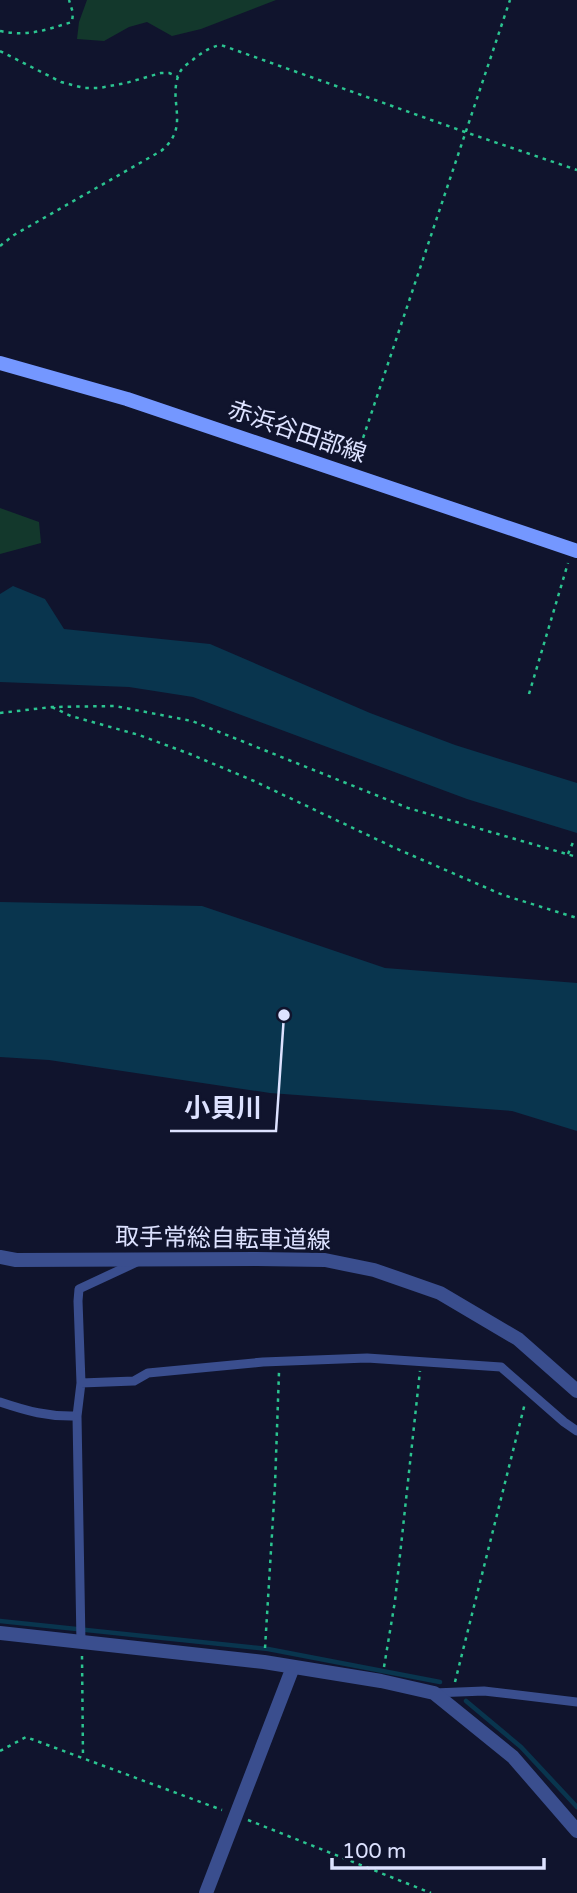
<svg xmlns="http://www.w3.org/2000/svg" width="577" height="1893" font-family="'Varela Round','Noto Sans JP',sans-serif">
	<style>
		.green { fill: #13382c }
		.water { fill: #09354e }
		.lines { fill: none; stroke-linecap: round; stroke-linejoin: round }
		.stream { stroke: #09354e; stroke-width: 4.5 }
		.path { stroke: #2bc490; stroke-width: 2.5; stroke-dasharray: 3.5 5; stroke-linecap: butt }
		.service { stroke: #3a4e8e; stroke-width: 9 }
		.minor { stroke: #3a4e8e; stroke-width: 14 }
		.secondary { stroke: #7497ff; stroke-width: 14 }
		.labels { text-anchor: middle; dominant-baseline: central; stroke-width: 5; stroke-linejoin: round; paint-order: stroke }
		.street-label { font-size: 24px; fill: #dde2ff; stroke: #10142d }
		.leader { fill: none; stroke: #dde2ff; stroke-width: 2.5 }
		.callout-dot { fill: #dde2ff; stroke: #10142d; stroke-width: 2.5 }
		.callout-label { font-size: 26px; text-anchor: middle; font-weight: bold; fill: #dde2ff; stroke: #10142d; stroke-width: 5; stroke-linejoin: round; paint-order: stroke }
	</style>
	<rect width="100%" height="100%" fill="#10142d"/>
	<path class="green" d="M 87,0 L 276,0 L 201,29 L 172,36 L 147,22 L 129,27 L 104,41 L 77,39 L 79,22 Z
		M 0,508 L 39,522 L 41,543 L 0,554 Z"/>
	<path class="water" d="M 13,586 L 45,599 L 64,629 L 210,644 L 370,713 L 455,745 L 577,783 L 577,833 L 467,799 L 193,697 L 129,687 L 0,682 L 0,594 Z
		M 0,902 L 202,906 L 385,968 L 577,983 L 577,1131 L 512,1111 L 270,1093 L 49,1060 L 0,1057 Z"/>
	<g class="lines">
		<path class="stream" d="M 0,1621 L 268,1649 L 440,1682
			M 466,1701 L 521,1747 L 577,1807"/>
		<path class="path" d="M 0,31 C 28,37 45,30 72,22 L 73,13 L 69,0
			M 0,51 L 61,82 L 84,88 L 99,88 L 126,83 L 161,73 L 169,73 L 178,77
			M 0,246 L 14,235 L 161,151 C 192,126 166,100 180,72 C 183,66 191,62 196,57 C 205,51 210,47 221,45 L 465,132 L 577,170
			M 355,462 L 510,0
			M 529,694 L 568,563
			M 52,707 L 71,716 L 139,735 L 190,754 L 254,781 L 395,848 L 503,895 L 577,918
			M 0,713 L 52,707 L 115,706 L 192,721 L 408,808 L 577,857
			M 568,854 L 574,840
			M 265,1648 L 275,1485 L 279,1372
			M 82,1656 L 83,1758
			M 384,1667 L 395,1601 L 420,1371
			M 455,1682 L 525,1403
			M 0,1751 L 26,1737 L 222,1810
			M 248,1820 L 431,1893"/>
		<path class="service" d="M 81,1383 L 134,1381 L 148,1373 L 263,1362 L 367,1358 L 501,1367 L 564,1422 L 577,1431
			M 0,1402 C 27,1411 48,1417 77,1416
			M 81,1643 L 77,1416 L 81,1383 L 78,1301 L 79,1289 L 137,1262
			M 434,1693 L 484,1691 L 577,1702"/>
		<path class="minor" d="M 0,1257 L 16,1260 L 257,1259 L 325,1260 L 374,1270 L 440,1293 L 518,1339 L 577,1391
			M 0,1633 L 264,1662 L 381,1681 L 434,1693 L 513,1757 L 577,1831
			M 206,1893 L 293,1667"/>
		<path class="secondary" d="M 0,363 L 127,399 L 577,551"/>
	</g>
	<g class="labels">
		<g class="street-label">
			<text transform="translate(297 432) rotate(19)">赤浜谷田部線</text>
			<text transform="translate(223 1239) rotate(1)">取手常総自転車道線</text>
		</g>
	</g>
	<path class="leader" d="M284 1015L276 1131H170"/>
	<circle class="callout-dot" cx="284" cy="1015" r="7"/>
	<g class="callout-label">
		<text x="223" y="1117">小貝川</text>
	</g>
	<path d="M332 1858v10h212v-10" fill="none" stroke="#dde2ff" stroke-width="3.5"/>
	<text x="342" y="1858" font-size="21" fill="#dde2ff" stroke="#10142d" stroke-width="5" paint-order="stroke">100 m</text>
</svg>
